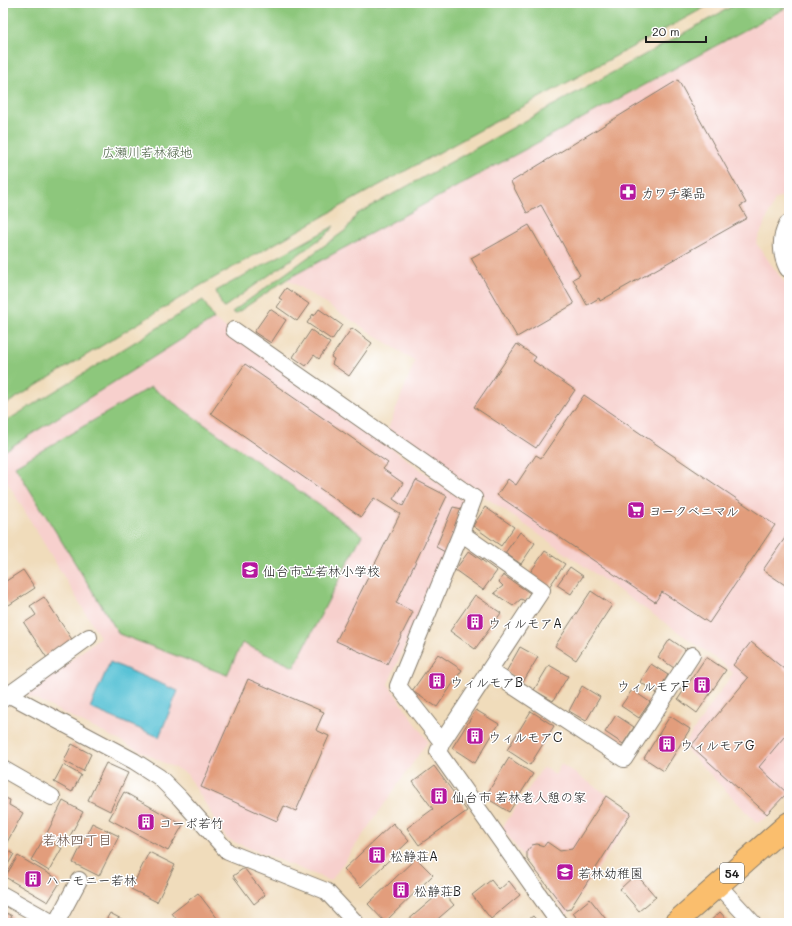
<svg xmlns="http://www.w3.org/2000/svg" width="792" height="926" font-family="Mali,'Klee One',sans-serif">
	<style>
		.built { fill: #f7d0cd }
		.green { fill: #8dc77b; stroke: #54724c }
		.water { fill: #59c2d6; stroke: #3a6f79 }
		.building { fill: #e29d7b }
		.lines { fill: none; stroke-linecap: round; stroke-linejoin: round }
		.minor-casing { stroke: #867c6c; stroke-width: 18 }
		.tertiary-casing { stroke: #867c6c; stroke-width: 22 }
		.primary-casing { stroke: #867c6c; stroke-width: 24 }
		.minor { stroke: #fff; stroke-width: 16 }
		.tertiary { stroke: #fff; stroke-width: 20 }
		.primary { stroke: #fabe6d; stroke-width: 22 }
		.labels { text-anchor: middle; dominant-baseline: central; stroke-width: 3; stroke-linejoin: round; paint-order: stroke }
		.shield { fill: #fff; stroke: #606060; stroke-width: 1 }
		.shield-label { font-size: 12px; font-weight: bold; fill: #1c1c1c }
		.park-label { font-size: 13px; fill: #496042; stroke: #fff }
		.poi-label { font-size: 13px; fill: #1c1c1c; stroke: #fff; text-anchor: start }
		.neighbourhood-label { font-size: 14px; fill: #61493d; stroke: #fff }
	</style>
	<rect width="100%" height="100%" fill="#fff"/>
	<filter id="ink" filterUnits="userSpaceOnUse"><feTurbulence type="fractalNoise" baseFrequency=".025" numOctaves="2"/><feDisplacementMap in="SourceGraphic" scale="8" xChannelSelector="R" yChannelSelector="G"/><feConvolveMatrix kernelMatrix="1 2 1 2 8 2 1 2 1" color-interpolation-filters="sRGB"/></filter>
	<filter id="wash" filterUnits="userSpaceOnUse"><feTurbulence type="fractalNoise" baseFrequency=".012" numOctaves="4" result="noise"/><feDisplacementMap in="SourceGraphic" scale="16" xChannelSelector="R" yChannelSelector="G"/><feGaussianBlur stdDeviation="0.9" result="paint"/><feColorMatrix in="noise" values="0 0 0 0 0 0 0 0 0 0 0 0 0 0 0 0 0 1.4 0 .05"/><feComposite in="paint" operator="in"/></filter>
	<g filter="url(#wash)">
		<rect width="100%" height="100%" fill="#f0dcbb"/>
		<path class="built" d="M 785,9 L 789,17 L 789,192 L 775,200 L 756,243 L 789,289 L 789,794 L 768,817 L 757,823 L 683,746 L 733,673 L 721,662 L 388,429 L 415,361 L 287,279 Z
			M 214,319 L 468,504 L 388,684 L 428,741 L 331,881 L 227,839 L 187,774 L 27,695 L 100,637 L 3,475 L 3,452 Z
			M 561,764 L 635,813 L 567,915 L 502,828 L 543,767 L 555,775 Z"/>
		<path class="green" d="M 3,3 L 713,3 L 363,194 L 198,287 L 3,406 Z
			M 738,3 L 789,3 L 789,6 L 287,279 L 235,314 L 232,312 L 346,230 L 357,214 Z
			M 334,226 L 327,234 L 223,308 L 216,291 Z
			M 203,300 L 214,319 L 3,452 L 3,423 Z
			M 151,387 L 362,535 L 294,667 L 242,643 L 227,675 L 119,634 L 15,466 Z"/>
		<path class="water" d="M 110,662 L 178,691 L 159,737 L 90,708 Z"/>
		<g id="blocks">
			<path class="building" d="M 678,80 L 746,203 L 740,206 L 747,218 L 600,301 L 599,298 L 587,305 L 573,279 L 580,275 L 541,205 L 527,213 L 511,182 Z
				M 529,225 L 574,304 L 517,337 L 471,258 Z
				M 286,288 L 309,304 L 297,321 L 277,307 L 282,300 L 279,298 Z
				M 270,309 L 286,320 L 271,343 L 254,332 Z
				M 319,309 L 342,325 L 332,340 L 307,323 L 313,314 L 314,316 Z
				M 352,328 L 372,343 L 349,376 L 332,364 L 334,359 L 331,357 Z
				M 311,330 L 330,343 L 319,359 L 314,355 L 306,366 L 293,357 Z
				M 517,344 L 536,357 L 533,361 L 575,390 L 536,448 L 474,407 Z
				M 245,364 L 388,463 L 383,469 L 403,483 L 393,499 L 403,506 L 416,480 L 447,496 L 396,603 L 413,612 L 387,664 L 336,641 L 400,514 L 374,498 L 361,517 L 211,413 Z
				M 584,395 L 775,525 L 709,623 L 662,592 L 655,602 L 497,495 L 508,479 L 516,485 L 536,455 L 541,458 Z
				M 453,507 L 462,509 L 445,552 L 436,547 Z
				M 485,507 L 514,527 L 501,546 L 473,526 Z
				M 520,532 L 535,543 L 521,564 L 505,553 Z
				M 787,535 L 789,537 L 789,579 L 785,585 L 763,570 Z
				M 469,551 L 497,571 L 483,590 L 455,570 Z
				M 545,551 L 565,564 L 549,587 L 529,574 Z
				M 570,567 L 583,576 L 571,594 L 557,585 Z
				M 23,570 L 35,588 L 9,605 L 3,596 L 3,583 Z
				M 503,575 L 530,593 L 525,601 L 521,599 L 513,606 L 494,593 L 503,586 L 499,582 Z
				M 591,591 L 612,605 L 576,660 L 555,646 Z
				M 475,595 L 501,613 L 475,649 L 450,631 Z
				M 44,597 L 73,641 L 47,658 L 24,623 L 36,615 L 30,606 Z
				M 670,639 L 686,650 L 674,668 L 658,657 Z
				M 751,642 L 789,673 L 789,731 L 759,767 L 787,793 L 767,814 L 691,746 L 748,678 L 733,665 Z
				M 520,647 L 538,657 L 523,682 L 506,672 Z
				M 438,654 L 462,670 L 437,707 L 412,691 Z
				M 706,657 L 726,670 L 697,713 L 678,699 Z
				M 651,664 L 668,675 L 657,693 L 640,682 Z
				M 549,665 L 568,676 L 553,701 L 534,690 Z
				M 248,679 L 324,712 L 316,730 L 329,736 L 296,811 L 284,806 L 277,821 L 201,787 Z
				M 582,686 L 600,697 L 586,721 L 569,711 Z
				M 632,690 L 650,702 L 639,718 L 621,706 Z
				M 476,710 L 499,724 L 475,763 L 452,748 Z
				M 531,711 L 554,726 L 530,765 L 507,750 Z
				M 616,715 L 634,727 L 623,744 L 605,732 Z
				M 670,716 L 690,729 L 664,771 L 644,758 Z
				M 72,744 L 91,754 L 83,771 L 64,761 Z
				M 509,758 L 533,774 L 509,812 L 485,797 Z
				M 106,763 L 128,773 L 110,811 L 88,800 Z
				M 63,765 L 81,775 L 72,792 L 54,782 Z
				M 434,766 L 467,811 L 419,845 L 407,828 L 433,809 L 413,782 Z
				M 124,792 L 183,825 L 168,851 L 109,819 Z
				M 606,796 L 631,813 L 570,909 L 566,910 L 527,859 L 527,851 L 532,845 L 537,844 L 544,846 L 547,842 L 560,851 L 572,849 Z
				M 3,797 L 10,800 L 9,805 L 23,813 L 6,844 L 3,842 Z
				M 63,801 L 83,812 L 65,845 L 46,835 Z
				M 92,823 L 119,836 L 99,876 L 73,863 Z
				M 393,823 L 409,841 L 361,887 L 344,869 Z
				M 44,838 L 62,848 L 49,871 L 31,860 Z
				M 3,848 L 14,854 L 3,873 Z
				M 149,852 L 175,865 L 157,902 L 131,889 Z
				M 18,856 L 61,881 L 48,902 L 5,877 Z
				M 416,858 L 433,875 L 385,922 L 368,904 Z
				M 244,868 L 265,895 L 254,904 L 233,876 Z
				M 636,874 L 656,897 L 639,911 L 620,889 Z
				M 491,880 L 499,890 L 509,881 L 520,895 L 491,919 L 472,895 Z
				M 442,891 L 454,905 L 433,923 L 409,923 L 407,921 Z
				M 198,893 L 221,923 L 179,923 L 172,913 Z
				M 590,899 L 609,923 L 580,923 L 573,913 Z
				M 3,911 L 12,916 L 8,923 L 3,923 Z
				M 720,912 L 730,923 L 708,923 Z
				M 110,913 L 129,923 L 104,923 Z
				M 533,916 L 539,923 L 524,923 Z"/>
		</g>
	</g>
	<g filter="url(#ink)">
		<use href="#blocks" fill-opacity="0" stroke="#867c6c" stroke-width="1"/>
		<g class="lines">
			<defs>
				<path id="minor" d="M 234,330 L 474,498 L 461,533 L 398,686 L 442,742
					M 461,533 L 542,590 L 442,742 L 438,752 L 559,923
					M 490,671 L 624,759 L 692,655
					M 10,695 L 134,761 L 159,777 L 180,798 L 228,852 L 326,891 L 356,923
					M 3,699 L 89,637
					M 3,769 L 52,797
					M 718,885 L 753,923
					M 3,895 L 53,923
					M 56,923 L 79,880"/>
				<path id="tertiary" d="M 789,225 C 782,238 782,253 789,267"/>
				<path id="primary" d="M 675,923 L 789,823"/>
			</defs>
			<use href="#minor" class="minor-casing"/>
			<use href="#tertiary" class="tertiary-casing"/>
			<use href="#primary" class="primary-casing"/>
			<use href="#minor" class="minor"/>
			<use href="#tertiary" class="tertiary"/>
			<use href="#primary" class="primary"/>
		</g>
	</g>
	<defs>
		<symbol id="pharmacy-square" viewBox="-11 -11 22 22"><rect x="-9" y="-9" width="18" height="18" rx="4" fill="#b5179e" stroke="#fff"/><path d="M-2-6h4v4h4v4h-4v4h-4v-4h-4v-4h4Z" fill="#fff"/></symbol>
		<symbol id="supermarket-square" viewBox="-11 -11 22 22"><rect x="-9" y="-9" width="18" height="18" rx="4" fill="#b5179e" stroke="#fff"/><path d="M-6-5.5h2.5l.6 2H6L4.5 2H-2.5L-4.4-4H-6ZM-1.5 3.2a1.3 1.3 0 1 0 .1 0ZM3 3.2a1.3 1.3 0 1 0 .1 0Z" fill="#fff"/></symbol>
		<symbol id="school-square" viewBox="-11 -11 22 22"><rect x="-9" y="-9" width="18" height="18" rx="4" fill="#b5179e" stroke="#fff"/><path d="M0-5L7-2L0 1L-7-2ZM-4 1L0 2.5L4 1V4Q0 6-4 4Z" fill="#fff"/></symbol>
		<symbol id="building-square" viewBox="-11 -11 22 22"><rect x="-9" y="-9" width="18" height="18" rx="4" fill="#b5179e" stroke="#fff"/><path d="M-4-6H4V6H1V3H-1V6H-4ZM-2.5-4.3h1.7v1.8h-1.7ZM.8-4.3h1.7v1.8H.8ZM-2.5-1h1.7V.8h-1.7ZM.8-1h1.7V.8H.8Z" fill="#fff"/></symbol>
	</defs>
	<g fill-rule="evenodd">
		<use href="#pharmacy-square" x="618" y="182" width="20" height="20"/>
		<use href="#supermarket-square" x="626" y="500" width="20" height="20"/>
		<use href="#school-square" x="240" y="560" width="20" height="20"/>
		<use href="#building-square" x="465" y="612" width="20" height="20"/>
		<use href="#building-square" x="427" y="671" width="20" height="20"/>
		<use href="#building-square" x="692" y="675" width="20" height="20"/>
		<use href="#building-square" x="465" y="726" width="20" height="20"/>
		<use href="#building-square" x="657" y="734" width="20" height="20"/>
		<use href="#building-square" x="429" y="786" width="20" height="20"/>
		<use href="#building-square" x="136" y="812" width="20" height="20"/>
		<use href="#building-square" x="367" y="845" width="20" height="20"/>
		<use href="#school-square" x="555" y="862" width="20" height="20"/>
		<use href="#building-square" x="23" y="869" width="20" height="20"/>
		<use href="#building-square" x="391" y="880" width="20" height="20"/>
	</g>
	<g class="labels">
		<rect class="shield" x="720" y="863" width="24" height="20" rx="3"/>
		<g class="shield-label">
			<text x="732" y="873">54</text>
		</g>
		<g class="park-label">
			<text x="147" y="151">広瀬川若林緑地</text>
		</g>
		<g class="poi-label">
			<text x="641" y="192">カワチ薬品</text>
			<text x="649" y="510">ヨークベニマル</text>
			<text x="263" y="570">仙台市立若林小学校</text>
			<text x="488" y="622">ウィルモアA</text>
			<text x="450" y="681">ウィルモアB</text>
			<text x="689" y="685" text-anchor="end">ウィルモアF</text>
			<text x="488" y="736">ウィルモアC</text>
			<text x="680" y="744">ウィルモアG</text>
			<text x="452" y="796">仙台市 若林老人憩の家</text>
			<text x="159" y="822">コーポ若竹</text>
			<text x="390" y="855">松静荘A</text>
			<text x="578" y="872">若林幼稚園</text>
			<text x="46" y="879">ハーモニー若林</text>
			<text x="414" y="890">松静荘B</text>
		</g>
		<g class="neighbourhood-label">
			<text x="77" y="839">若林四丁目</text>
		</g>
	</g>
	<rect width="792" height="926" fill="none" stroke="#fff" stroke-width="16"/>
	<path d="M646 36v6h60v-6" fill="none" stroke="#1c1c1c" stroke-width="2"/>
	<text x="652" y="36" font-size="12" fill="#1c1c1c" stroke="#ffffff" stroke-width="3" paint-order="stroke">20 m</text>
</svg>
